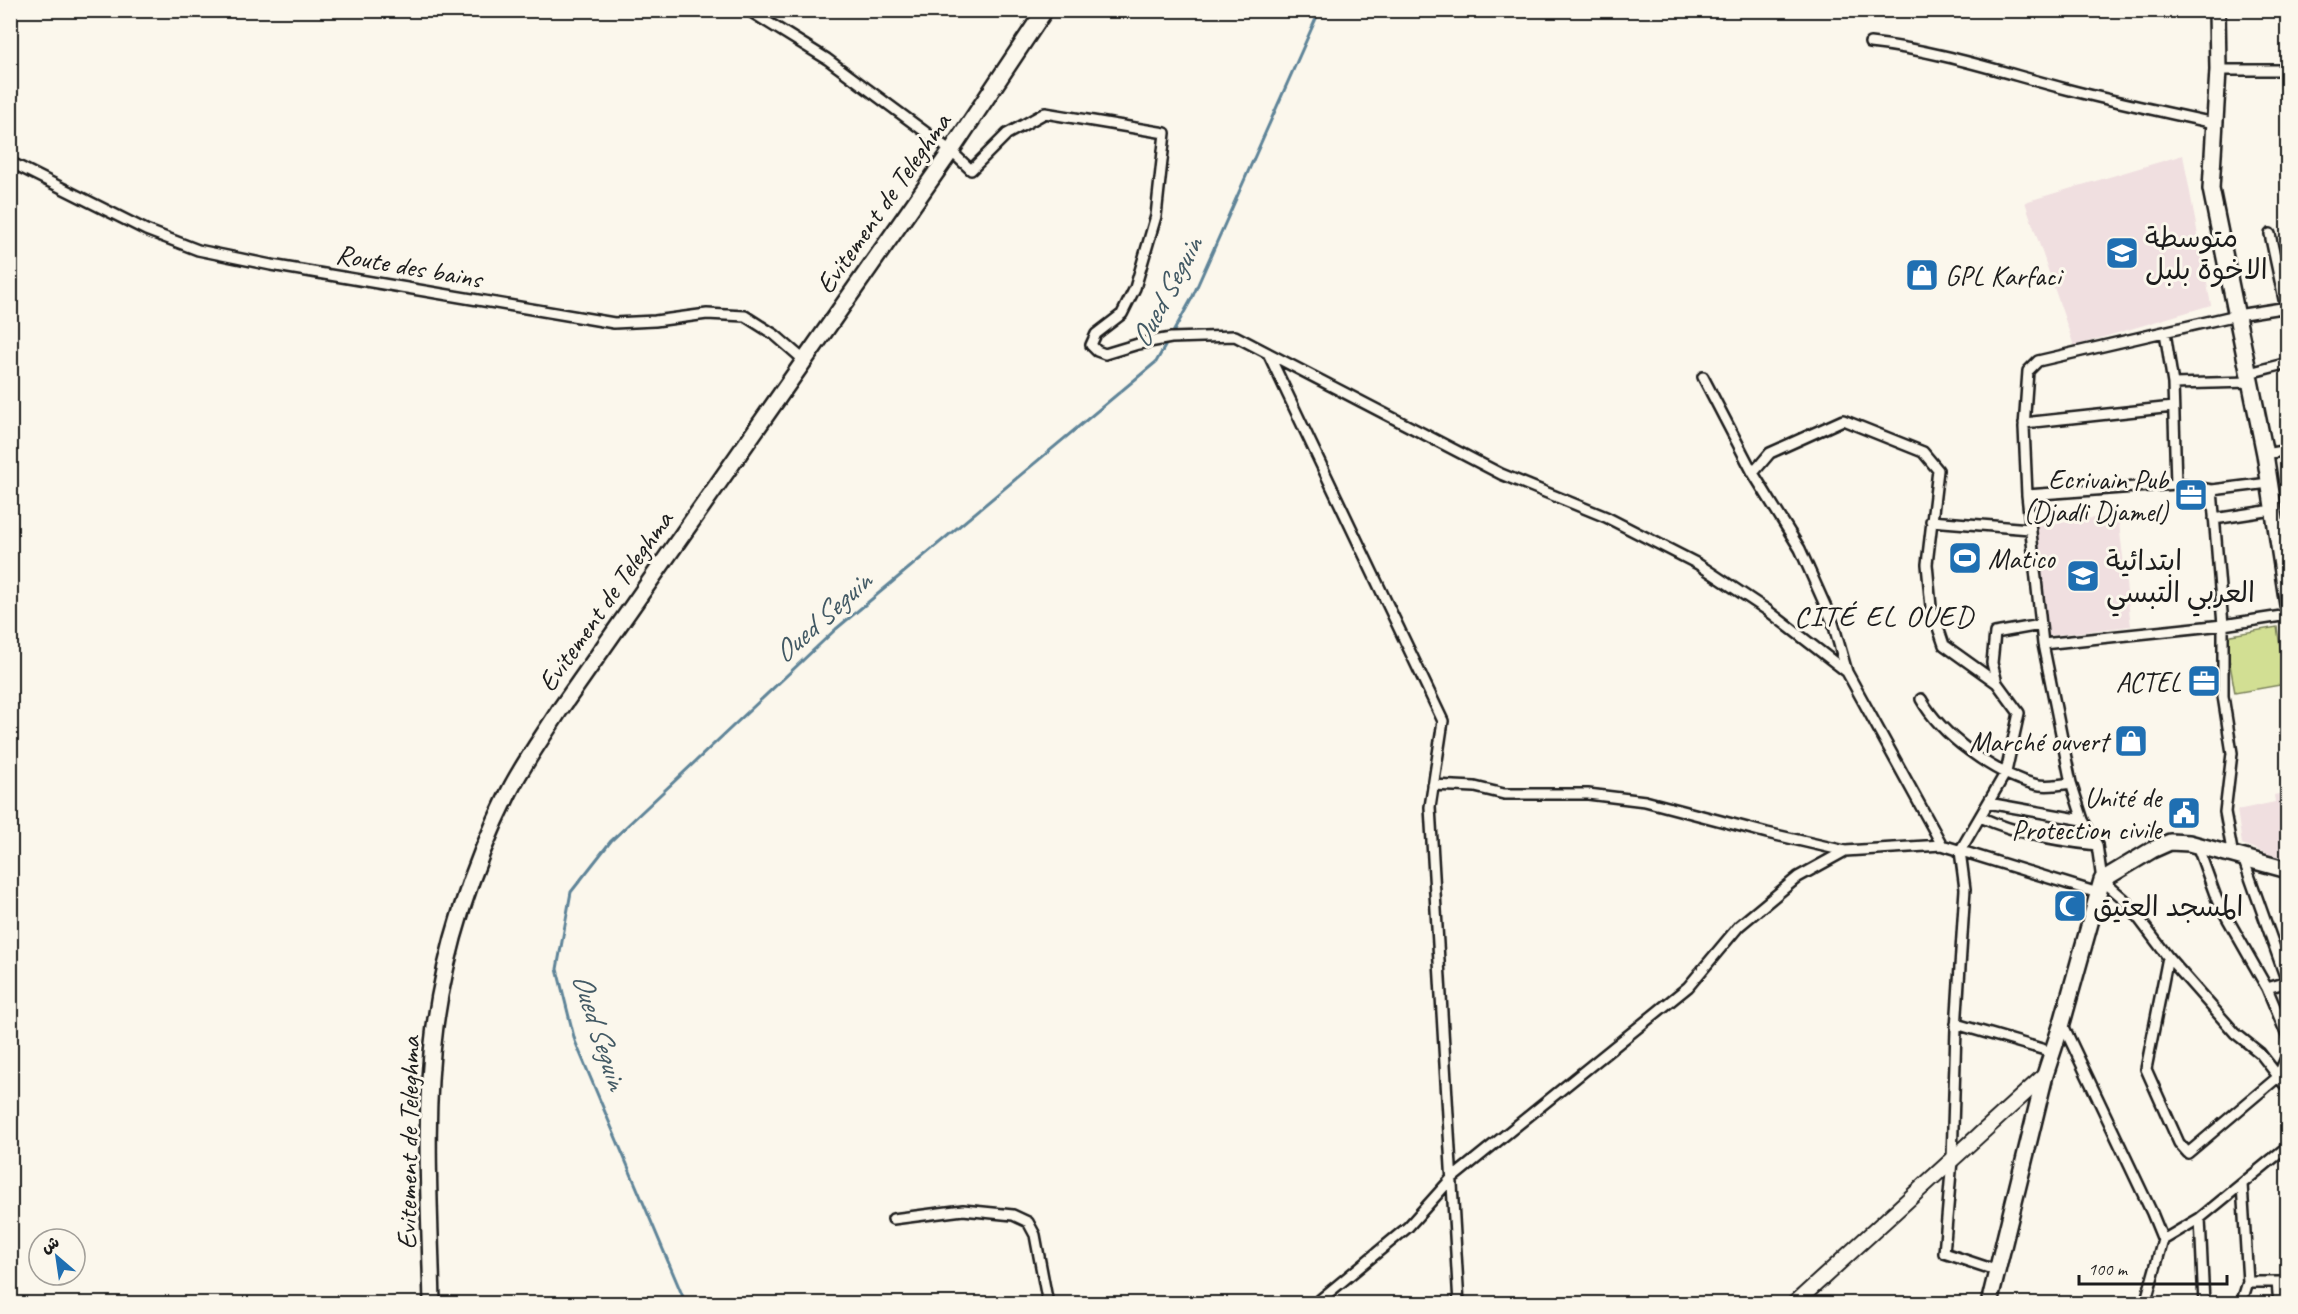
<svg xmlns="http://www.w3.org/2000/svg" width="2298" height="1314" font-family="Caveat,'Playpen Sans Arabic',sans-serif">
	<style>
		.built { fill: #f0dfe0 }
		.green { fill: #d2df93; stroke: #777e58; stroke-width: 1.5 }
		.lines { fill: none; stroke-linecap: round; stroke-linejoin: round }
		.stream { stroke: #5e8498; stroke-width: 3 }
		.minor-casing { stroke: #1c1c1c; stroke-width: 14 }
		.secondary-casing { stroke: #1c1c1c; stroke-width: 18 }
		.primary-casing { stroke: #1c1c1c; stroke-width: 20 }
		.minor { stroke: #fbf7ec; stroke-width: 9 }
		.secondary { stroke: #fbf7ec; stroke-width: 14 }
		.primary { stroke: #fbf7ec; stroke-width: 15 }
		.labels { text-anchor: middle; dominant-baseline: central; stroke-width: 6; stroke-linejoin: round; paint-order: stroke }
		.street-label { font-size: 28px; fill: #1c1c1c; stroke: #fbf7ec }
		.poi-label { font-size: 28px; fill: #1c1c1c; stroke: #fbf7ec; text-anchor: start }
		.water-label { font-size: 30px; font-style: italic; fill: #425964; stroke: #fbf7ec }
		.neighbourhood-label { font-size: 30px; letter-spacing: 1.5px; fill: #1c1c1c; stroke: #fbf7ec }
	</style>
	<rect width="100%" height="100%" fill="#fbf7ec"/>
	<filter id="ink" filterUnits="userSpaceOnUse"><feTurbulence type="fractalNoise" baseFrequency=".0167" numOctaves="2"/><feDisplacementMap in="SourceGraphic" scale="12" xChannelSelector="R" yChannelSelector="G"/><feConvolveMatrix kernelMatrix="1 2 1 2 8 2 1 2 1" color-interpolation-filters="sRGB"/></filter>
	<g filter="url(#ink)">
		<path class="built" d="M 2183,155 L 2211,305 L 2074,346 L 2025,202 Z
			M 2118,515 L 2131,626 L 2049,636 L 2035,525 Z
			M 2287,792 L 2287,861 L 2242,844 L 2237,810 L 2275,802 L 2274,795 Z"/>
		<path class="green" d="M 2277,627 L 2286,684 L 2235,693 L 2225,636 Z"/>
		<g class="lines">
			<path class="stream" d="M 1171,336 L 1192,298 L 1318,14 L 1322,10
				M 686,1304 L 575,1041 L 557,969 L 571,892 L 611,841 L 836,629 L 1156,362 L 1168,341"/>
			<defs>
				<path id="minor" d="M 748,10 L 827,59 L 951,151 L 971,170 L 1007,134 L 1045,113 L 1165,133 L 1156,216 L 1135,288 L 1122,314 L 1096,334 L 1091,345 L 1097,351 L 1105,354 L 1138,344 L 1171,338 L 1235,336 L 1501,474 L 1606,517 L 1698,564 L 1767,610 L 1847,672 L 1942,845 L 2098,893
					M 1870,43 C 1937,50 2001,72 2066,89 C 2115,102 2165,112 2214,123
					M 2218,70 L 2288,70
					M 10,162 L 146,230 L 198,250 L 271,265 L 614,323 L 655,321 L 707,314 L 745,316 L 775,335 L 805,361
					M 2270,234 L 2288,318
					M 2288,307 L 2237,315 L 2038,361 L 2028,371 L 2024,427 L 2027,495 L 2043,644 L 2071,783 L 2083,820 L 2097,845 L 2102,880 L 2124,899 L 2168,957 L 2235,1033 L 2260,1053 L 2288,1089
					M 2165,332 L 2173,384 L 2176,484
					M 1268,353 L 1443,721 L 1430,807 L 1459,1304
					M 2249,373 L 2288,363
					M 1703,377 L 1753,473 L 1800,549 L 1833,623 L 1847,672
					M 2173,384 L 2250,382
					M 2024,423 L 2173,407
					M 2265,454 L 2288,450
					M 1753,473 L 1770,453 L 1843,420 L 1923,452 L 1938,470 L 1927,564 L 1931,607 L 1944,645 L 1997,683 L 2019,713 L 2006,772 L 1960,851 L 1965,889 L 1956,1029 L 1952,1160 L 1944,1253 L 1998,1271
					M 2212,490 L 2223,625 L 2223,696 L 2232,753 L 2225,812 L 2233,856
					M 2027,495 L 2176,484 L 2212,490 L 2269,483
					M 2214,519 L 2273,510
					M 1931,521 L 2030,529
					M 2043,644 L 2223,625 L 2288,615
					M 1997,683 L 1992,663 L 1995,633 L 2041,625
					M 1921,699 C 1941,735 1994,774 2034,784 C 2045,787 2059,785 2071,783
					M 1433,785 L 1475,787 L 1504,794 L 1588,794 L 1645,801 L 1767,833 L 1845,851
					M 1988,803 L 2083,820
					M 1980,817 C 2017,834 2057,841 2097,845
					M 2197,845 L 2217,900 L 2267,988 L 2288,1038
					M 2243,858 L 2287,982
					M 2168,957 L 2146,1069 L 2179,1143 L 2188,1153 L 2278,1077 L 2288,1053
					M 2267,988 L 2288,982
					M 2062,1023 L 2152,1213 L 2163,1240 L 2145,1304
					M 1956,1024 L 2052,1052
					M 2200,1218 L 2204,1304
					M 893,1219 L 963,1210 L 1013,1215 L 1028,1222 L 1035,1235 L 1048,1304
					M 2163,1240 L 2200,1218 L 2288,1146
					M 2248,1282 L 2288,1282
					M 2277,1282 L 2279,1304
					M 1315,1304 L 1408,1227 L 1451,1179 L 1688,987 L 1739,926 L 1798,877 L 1845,851 L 1942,845
					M 2241,1304 L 2248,1282 L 2242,1184"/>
				<path id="secondary" d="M 1794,1304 L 2045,1075"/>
				<path id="primary" d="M 2217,10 L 2218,70 L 2211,189 L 2265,454 L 2288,605
					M 432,1304 C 430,1211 423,1118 435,1026 C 446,946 473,865 509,792 C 523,764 542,738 559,711 L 951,151 L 1045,10
					M 1989,1304 L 2045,1075 L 2062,1023 L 2102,880 L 2152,850 L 2170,842 L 2189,843 L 2288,870"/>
			</defs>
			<use href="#minor" class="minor-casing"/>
			<use href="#secondary" class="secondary-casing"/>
			<use href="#primary" class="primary-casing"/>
			<use href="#minor" class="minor"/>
			<use href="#secondary" class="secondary"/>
			<use href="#primary" class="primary"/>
		</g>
	</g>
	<defs>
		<symbol id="school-square" viewBox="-11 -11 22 22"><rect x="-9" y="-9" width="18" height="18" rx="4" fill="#1f6fb2" stroke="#fbf7ec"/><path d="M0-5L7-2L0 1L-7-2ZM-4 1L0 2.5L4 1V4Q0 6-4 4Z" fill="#fff"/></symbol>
		<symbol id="shop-square" viewBox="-11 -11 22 22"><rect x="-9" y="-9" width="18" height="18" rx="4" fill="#1f6fb2" stroke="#fbf7ec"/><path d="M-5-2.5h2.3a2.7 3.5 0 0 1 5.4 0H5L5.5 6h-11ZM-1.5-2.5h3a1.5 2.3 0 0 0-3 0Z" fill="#fff"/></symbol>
		<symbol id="office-square" viewBox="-11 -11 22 22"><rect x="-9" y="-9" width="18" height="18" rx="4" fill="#1f6fb2" stroke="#fbf7ec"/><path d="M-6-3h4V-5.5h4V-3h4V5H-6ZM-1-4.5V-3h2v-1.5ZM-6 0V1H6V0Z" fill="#fff"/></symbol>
		<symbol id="stadium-square" viewBox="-11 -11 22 22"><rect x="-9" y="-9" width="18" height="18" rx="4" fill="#1f6fb2" stroke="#fbf7ec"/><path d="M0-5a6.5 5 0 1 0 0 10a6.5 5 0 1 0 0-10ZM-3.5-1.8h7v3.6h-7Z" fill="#fff"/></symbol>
		<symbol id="civic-square" viewBox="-11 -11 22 22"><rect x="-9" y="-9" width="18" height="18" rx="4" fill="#1f6fb2" stroke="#fbf7ec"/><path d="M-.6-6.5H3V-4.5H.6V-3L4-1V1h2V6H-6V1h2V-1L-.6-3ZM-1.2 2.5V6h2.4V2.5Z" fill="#fff"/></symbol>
		<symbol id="mosque-square" viewBox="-11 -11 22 22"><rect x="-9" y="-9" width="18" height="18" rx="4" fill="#1f6fb2" stroke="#fbf7ec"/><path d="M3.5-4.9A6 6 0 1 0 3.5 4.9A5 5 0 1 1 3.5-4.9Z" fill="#fff"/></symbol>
	</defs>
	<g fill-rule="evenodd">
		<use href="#school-square" x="2103" y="234" width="38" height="38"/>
		<use href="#shop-square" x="1903" y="256" width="38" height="38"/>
		<use href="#office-square" x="2172" y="476" width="38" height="38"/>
		<use href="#stadium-square" x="1946" y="539" width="38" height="38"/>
		<use href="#school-square" x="2064" y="557" width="38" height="38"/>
		<use href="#office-square" x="2185" y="662" width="38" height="38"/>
		<use href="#shop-square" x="2112" y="722" width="38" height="38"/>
		<use href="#civic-square" x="2165" y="794" width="38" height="38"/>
		<use href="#mosque-square" x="2051" y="887" width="38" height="38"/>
	</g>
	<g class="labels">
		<g class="street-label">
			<text transform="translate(883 203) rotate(-55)">Evitement de Teleghma</text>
			<text transform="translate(409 266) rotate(10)">Route des bains</text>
			<text transform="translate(605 601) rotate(-55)">Evitement de Teleghma</text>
			<text transform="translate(408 1143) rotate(-89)">Evitement de Teleghma</text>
		</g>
		<g class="poi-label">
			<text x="2145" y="237">متوسطة<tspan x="2145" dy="32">الاخوة بلبل</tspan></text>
			<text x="1945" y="275">GPL Karfaci</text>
			<text x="2168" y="479" text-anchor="end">Ecrivain Pub<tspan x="2168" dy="32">(Djadli Djamel)</tspan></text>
			<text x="1988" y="558">Matico</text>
			<text x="2106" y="560">ابتدائية<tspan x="2106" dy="32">العربي التبسي</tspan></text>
			<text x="2181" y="681" text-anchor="end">ACTEL</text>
			<text x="2108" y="741" text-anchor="end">Marché ouvert</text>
			<text x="2161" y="797" text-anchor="end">Unité de<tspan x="2161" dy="32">Protection civile</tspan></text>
			<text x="2093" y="906">المسجد العتيق</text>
		</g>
		<g class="water-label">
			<text transform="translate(1166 292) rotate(-62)">Oued Seguin</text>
			<text transform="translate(822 617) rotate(-42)">Oued Seguin</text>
			<text transform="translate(600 1031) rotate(72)">Oued Seguin</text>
		</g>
		<g class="neighbourhood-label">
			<text x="1884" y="616">CITÉ EL OUED</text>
		</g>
	</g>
	<rect width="2298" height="1314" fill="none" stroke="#fbf7ec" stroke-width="36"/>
	<rect x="18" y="18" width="2262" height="1278" fill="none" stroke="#1c1c1c" stroke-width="2" filter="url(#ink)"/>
	<g transform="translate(57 1257) rotate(331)"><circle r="28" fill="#fbf7ec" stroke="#a29f99" stroke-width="1.5"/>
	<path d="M0-4.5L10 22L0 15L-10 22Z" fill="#1f6fb2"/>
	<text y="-9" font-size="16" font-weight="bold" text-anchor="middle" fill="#1c1c1c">ش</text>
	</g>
	<path d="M2079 1275v9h148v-9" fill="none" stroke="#1c1c1c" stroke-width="3"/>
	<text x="2088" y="1275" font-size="18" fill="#1c1c1c" stroke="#fbf7ec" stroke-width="4.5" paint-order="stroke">100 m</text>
</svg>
